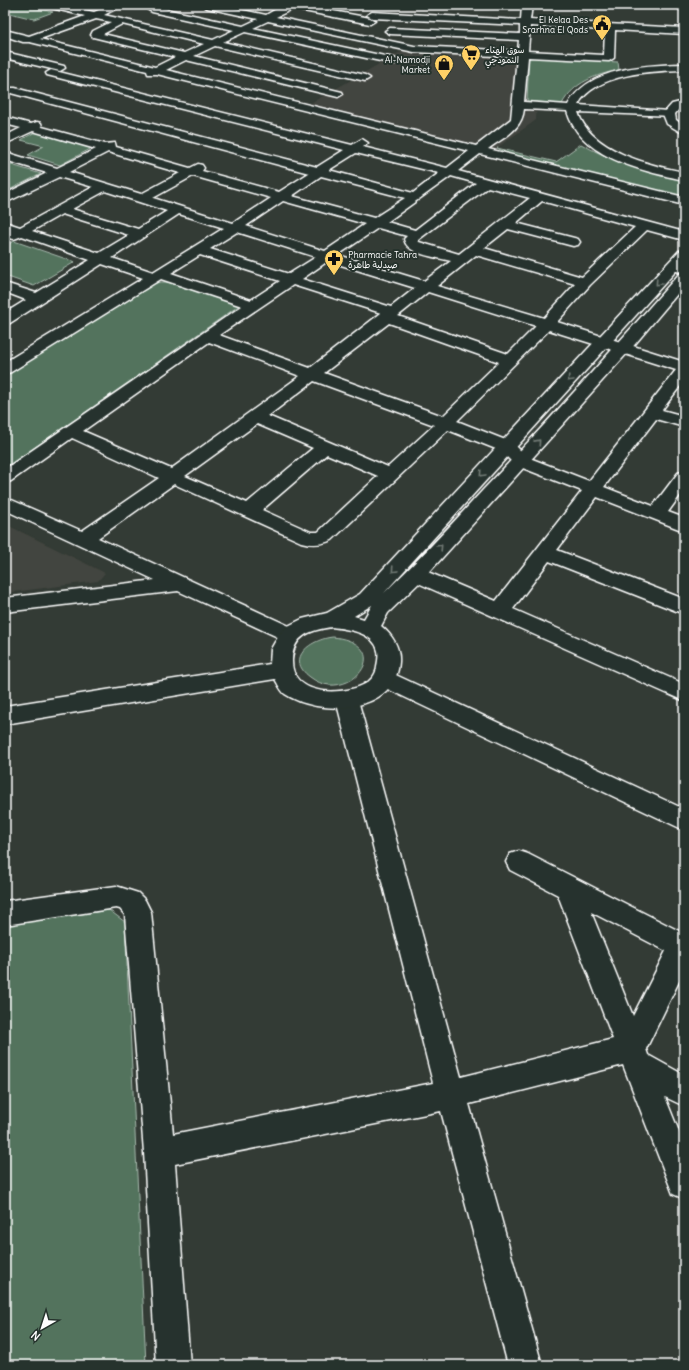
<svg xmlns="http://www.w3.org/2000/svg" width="689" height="1370" font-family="Delius,'Playpen Sans Arabic',sans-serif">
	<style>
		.built { fill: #43453f }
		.green { fill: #52735d; stroke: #a8b9ae }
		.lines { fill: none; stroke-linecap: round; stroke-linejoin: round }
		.street-casing { stroke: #fff; stroke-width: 3 }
		.secondary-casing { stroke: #fff; stroke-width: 3 }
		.street { fill: #26332d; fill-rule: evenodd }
		.secondary { fill: #26332d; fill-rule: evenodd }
		.oneway { stroke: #727a76 }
		.labels { text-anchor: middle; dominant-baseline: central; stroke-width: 4; stroke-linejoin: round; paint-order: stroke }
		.far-poi-label { font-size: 9px; fill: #fff; stroke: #26332d; text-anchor: end }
	</style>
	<rect width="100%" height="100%" fill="#333b35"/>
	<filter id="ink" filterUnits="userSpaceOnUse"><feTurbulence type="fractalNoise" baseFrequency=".025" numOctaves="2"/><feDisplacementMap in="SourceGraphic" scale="8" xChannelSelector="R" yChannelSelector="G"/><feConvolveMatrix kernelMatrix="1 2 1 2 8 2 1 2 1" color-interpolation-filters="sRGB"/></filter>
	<g filter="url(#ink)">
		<path class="built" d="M 409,47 L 539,53 L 536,120 L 487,155 L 302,108 Z
			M 5,524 L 105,573 L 98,581 L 5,593 Z"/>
		<path class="green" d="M 22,5 L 53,12 L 34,19 L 5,12 L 5,6 Z
			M 529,57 L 618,62 L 619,70 C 595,75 574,82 562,104 L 527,101 Z
			M 37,131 L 94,147 L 60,165 L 28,155 L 44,146 L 21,140 Z
			M 581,144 C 614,162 648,173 684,179 L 684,197 L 510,155 L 497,148 L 556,162 Z
			M 8,164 L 41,174 L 5,192 L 5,166 Z
			M 14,241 L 75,262 L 34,286 L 5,276 L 5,246 Z
			M 160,282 L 170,282 L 240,305 L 5,468 L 5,375 L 149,285 Z
			M 333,637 C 400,645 348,707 310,677 C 284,658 312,639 333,637 Z
			M 109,910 L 125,922 L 146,1365 L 5,1365 L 5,925 Z"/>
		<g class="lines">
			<defs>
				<path id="street" d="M 45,5 L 62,5 L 94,12 L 110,5 L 123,5 L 104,15 L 213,40 L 234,30 L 152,12 L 147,9 L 152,6 L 243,26 L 258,19 L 207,8 L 202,5 L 220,5 L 266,15 L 283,5 L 302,5 L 370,18 L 375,21 L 370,24 L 293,9 L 276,17 L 414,46 L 518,51 L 519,40 L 390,34 L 385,31 L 390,28 L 520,34 L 520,25 L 372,18 L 367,15 L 372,12 L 521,20 L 522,5 L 532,5 L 530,20 L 684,28 L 684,34 L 615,30 L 614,58 L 609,61 L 528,57 L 524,102 L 568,105 C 588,67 646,65 684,64 L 684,70 C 652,71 595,73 578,105 L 669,111 L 675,114 L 673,116 L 578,112 C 590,151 649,165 684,172 L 684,180 C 643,171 580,158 567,111 L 524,109 C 522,130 504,137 488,149 L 684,197 L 684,205 L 480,154 L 458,171 L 684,232 L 684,240 L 647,230 L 590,285 L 557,322 L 684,362 L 684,381 L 662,410 L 684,416 L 684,427 L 656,419 L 604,487 L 653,506 L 678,473 L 684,471 L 684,490 L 668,512 L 684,518 L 684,531 L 597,497 L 557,550 L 684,599 L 684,614 L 549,561 L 513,609 L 684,684 L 684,701 L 409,579 L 406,574 L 409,569 L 416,567 L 496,601 L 582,491 L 515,465 L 501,451 L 448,430 L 332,540 C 321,545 312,545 301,542 L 174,484 L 98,538 L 298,630 L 302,635 L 298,640 L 291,642 L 284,640 L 178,591 L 5,612 L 5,598 L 155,580 L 5,510 L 5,497 L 82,531 L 159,478 L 72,438 L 11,481 L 5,483 L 5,469 L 242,306 L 161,279 L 11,372 L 5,374 L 5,362 L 143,278 L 102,264 L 10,323 L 5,325 L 5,313 L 26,300 L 5,292 L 5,283 L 36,293 L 90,260 L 22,236 L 14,239 L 9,238 L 7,235 L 9,232 L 5,230 L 5,222 L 20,227 L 93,187 L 59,177 L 5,203 L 5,194 L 47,173 L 5,160 L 5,152 L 57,168 L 96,149 L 33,131 L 5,144 L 5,136 L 21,128 L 5,124 L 5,117 L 31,124 L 37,122 L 41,123 L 42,127 L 105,144 L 115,143 L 116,147 L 190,168 L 198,164 L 202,165 L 204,168 L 202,171 L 279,192 L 309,173 L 7,92 L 6,90 L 7,88 L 15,88 L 317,167 L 344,150 L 47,75 L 46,73 L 51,70 L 352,145 L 362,139 L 368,143 L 363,147 L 447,168 L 469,151 L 157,74 L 148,74 L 147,71 L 30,42 L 23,42 L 5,36 L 5,30 L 29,36 L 85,16 L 47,7 ZM 96,19 L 111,22 L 93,31 L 91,35 L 93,37 L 175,57 L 155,67 L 40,39 ZM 268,21 L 414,52 L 517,57 L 511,119 L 476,146 L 166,70 L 186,60 L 338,97 L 343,94 L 342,92 L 194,56 L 215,46 L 365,81 L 370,78 L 365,75 L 223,42 L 245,32 L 394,64 L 399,61 L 394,58 L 253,28 ZM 122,24 L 204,44 L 184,53 L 103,34 ZM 530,26 L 605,30 L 604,55 L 528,51 ZM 108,152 L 180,173 L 141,194 L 69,172 ZM 356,153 L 439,173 L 413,193 L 329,170 ZM 193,176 L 271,198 L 233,223 L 153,198 ZM 321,176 L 405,198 L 374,218 L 292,196 ZM 451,176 L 476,183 L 415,230 L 387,222 ZM 488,187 L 530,198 L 459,254 L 419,242 L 418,240 ZM 105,191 L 167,211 L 138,229 L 72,209 ZM 283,201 L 365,224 L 325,251 L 246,226 ZM 542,201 L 635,227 L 582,277 L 484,248 L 508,229 L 573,246 L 578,245 L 580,242 L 578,239 L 516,223 ZM 62,214 L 129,235 L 99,253 L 32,231 ZM 179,214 L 224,228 L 153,272 L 112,258 ZM 378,228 L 407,236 L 404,239 C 407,255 437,257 451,261 L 424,281 L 338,255 ZM 237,232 L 316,257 L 289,274 L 210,249 ZM 200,255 L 280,281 L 251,300 L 171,273 ZM 476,255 L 575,284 L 544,318 L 437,286 ZM 328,261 L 415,288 L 391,307 L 302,279 ZM 293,285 L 381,313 L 310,368 L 219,335 ZM 428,292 L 536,326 L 508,354 L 398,316 ZM 389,323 L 499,362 L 443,416 L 324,373 ZM 549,330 L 676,370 L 589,481 L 527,457 L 513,443 L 457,421 ZM 209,342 L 300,376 L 171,469 L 83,431 ZM 314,381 L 434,425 L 388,467 L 268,416 ZM 257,424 L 313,448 L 247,503 L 185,476 ZM 327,454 L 378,476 L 318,532 L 311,532 L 262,510 Z
					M 660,5 L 684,5 L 684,9 L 665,8 Z
					M 5,52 L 64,66 L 65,68 L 60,71 L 5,58 Z
					M 674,262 L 684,264 L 684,273 L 669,269 L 667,266 L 669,263 Z
					M 385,670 L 684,809 L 684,830 L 377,684 L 374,678 L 377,672 Z
					M 347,692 L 355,694 L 358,700 L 461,1077 L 613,1039 L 558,895 L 510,870 L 506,862 L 510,854 L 519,851 L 528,854 L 681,932 L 684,931 L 684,971 L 646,1049 L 648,1055 L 684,1075 L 684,1106 L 665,1097 L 684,1144 L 684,1199 L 673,1194 L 623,1065 L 469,1104 L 542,1365 L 508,1365 L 441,1111 L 175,1164 L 190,1365 L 156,1365 L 144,1152 L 125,915 L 120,909 L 116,908 L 5,925 L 5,901 L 116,886 L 138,893 L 145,900 L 151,912 L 173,1134 L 433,1083 L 336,700 L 339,694 ZM 591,912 L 666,951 L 633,1016 Z"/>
				<path id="secondary" d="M 684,101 L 684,107 L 680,108 L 675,114 L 676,120 L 684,126 L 684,134 L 667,124 L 663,114 L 672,104 Z
					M 684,250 L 684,262 L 384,593 C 419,560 451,525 483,490 C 550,420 615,347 679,274 L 684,273 L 684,286 L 630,350 L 423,579 L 388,613 L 381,626 C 393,636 400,647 399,662 C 396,714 319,717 285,694 C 281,691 278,684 275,679 L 5,724 L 5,706 L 270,664 L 271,649 L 275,642 L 282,631 L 288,626 L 302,619 L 327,613 L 360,594 L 679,251 ZM 372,605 L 364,619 L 354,616 ZM 332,627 C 347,629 374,632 378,651 C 379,656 378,662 377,666 C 377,674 370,682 363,685 C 339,696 291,696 292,660 C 293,635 311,630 332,627 Z"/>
			</defs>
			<use href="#street" class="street-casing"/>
			<use href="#secondary" class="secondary-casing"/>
			<use href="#street" class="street"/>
			<use href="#secondary" class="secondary"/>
		</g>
		<defs><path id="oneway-chevron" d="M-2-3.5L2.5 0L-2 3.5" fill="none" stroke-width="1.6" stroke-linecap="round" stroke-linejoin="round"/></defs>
		<g class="oneway">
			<use href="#oneway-chevron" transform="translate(658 283) rotate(133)"/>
			<use href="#oneway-chevron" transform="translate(570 379) rotate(133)"/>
			<use href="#oneway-chevron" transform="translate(538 442) rotate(-48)"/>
			<use href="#oneway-chevron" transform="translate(482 474) rotate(133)"/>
			<use href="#oneway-chevron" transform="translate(440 547) rotate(-47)"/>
			<use href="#oneway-chevron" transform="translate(394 570) rotate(133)"/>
		</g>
	</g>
	<defs>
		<symbol id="civic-pin" viewBox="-11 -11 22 30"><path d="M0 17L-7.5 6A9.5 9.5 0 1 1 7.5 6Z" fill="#ffd166" stroke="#26332d"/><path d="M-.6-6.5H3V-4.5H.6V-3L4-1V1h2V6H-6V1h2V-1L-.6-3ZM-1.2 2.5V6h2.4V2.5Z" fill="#111"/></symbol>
		<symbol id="supermarket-pin" viewBox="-11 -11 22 30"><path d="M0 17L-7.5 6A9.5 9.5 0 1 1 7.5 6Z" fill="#ffd166" stroke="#26332d"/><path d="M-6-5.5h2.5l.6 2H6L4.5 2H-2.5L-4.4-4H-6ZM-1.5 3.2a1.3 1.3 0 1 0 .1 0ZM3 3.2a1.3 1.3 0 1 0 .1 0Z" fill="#111"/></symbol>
		<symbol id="shop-pin" viewBox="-11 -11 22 30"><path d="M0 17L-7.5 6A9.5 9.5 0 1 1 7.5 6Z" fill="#ffd166" stroke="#26332d"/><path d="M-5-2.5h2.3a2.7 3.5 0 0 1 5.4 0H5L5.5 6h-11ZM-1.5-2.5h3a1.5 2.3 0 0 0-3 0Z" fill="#111"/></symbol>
		<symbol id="pharmacy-pin" viewBox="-11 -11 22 30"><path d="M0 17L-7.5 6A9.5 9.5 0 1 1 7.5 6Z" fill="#ffd166" stroke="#26332d"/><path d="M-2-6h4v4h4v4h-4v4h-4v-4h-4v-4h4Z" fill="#111"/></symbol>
	</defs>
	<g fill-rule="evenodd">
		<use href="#civic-pin" x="591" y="13" width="22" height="30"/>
		<use href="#supermarket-pin" x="460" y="43" width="22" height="30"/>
		<use href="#shop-pin" x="433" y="53" width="22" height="30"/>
		<use href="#pharmacy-pin" x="323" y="248" width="22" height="30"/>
	</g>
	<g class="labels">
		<g class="far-poi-label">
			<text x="588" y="19">El Kelaa Des<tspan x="588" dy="10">Srarhna El Qods</tspan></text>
			<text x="485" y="49" text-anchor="start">سوق الهناء<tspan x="485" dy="10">النمودجي</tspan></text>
			<text x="430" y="59">Al-Namodji<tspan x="430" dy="10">Market</tspan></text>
			<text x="348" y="254" text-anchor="start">Pharmacie Tahra<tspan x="348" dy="10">صيدلية طاهرة</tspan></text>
		</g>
	</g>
	<rect width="689" height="1370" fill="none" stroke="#26332d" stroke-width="20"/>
	<rect x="10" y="10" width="669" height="1350" fill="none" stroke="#fff" stroke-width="1.5" filter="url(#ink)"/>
	<g transform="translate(42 1328) rotate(219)" stroke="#26332d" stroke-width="3" paint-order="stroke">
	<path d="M0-3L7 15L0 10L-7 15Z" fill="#ffffff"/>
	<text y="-6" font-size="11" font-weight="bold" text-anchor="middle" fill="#ffffff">N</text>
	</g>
</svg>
